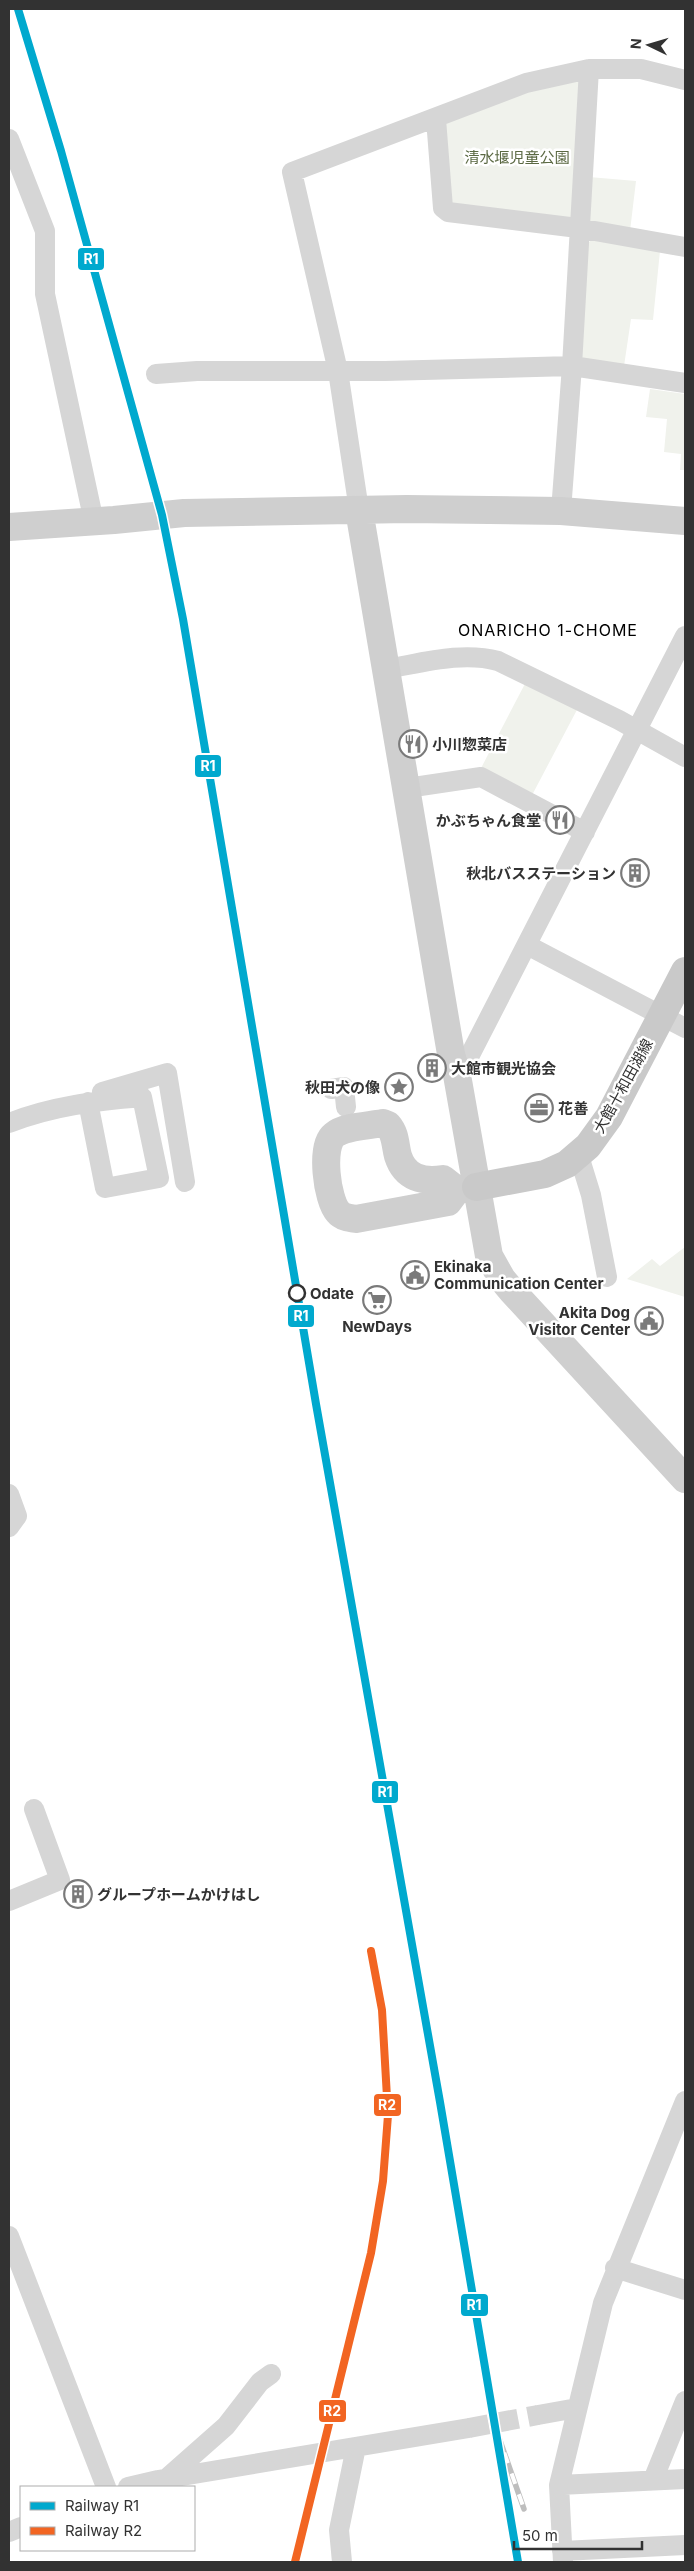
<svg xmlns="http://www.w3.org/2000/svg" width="694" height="2571" font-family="Inter,'Noto Sans JP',sans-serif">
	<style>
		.green { fill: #f0f2ec }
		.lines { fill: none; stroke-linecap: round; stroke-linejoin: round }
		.street-tunnel { stroke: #d6d6d6; stroke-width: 20; stroke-dasharray: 20 10; stroke-linecap: butt }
		.street { stroke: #d6d6d6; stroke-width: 20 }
		.secondary { stroke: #cfcfcf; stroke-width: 28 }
		.primary { stroke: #c9c9c9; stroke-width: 28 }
		.rail-casing { stroke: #bebebe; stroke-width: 5.5 }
		.rail { stroke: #fff; stroke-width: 4; stroke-dasharray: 11; stroke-linecap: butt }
		.rail-1-casing { stroke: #fff; stroke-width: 11 }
		.rail-2-casing { stroke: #fff; stroke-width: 11 }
		.rail-1 { stroke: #00a9ce; stroke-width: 8 }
		.rail-2 { stroke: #f26522; stroke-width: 8 }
		.stop-dot { fill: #fff; stroke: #323232; stroke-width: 2.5 }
		.labels { text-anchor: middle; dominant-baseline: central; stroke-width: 5; stroke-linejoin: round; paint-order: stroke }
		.park-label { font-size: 15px; fill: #5b6943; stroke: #fff }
		.poi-label { font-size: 15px; font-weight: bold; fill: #323232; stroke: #fff; text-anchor: start }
		.street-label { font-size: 15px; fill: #323232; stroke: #fff }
		.stop-label { font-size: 15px; font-weight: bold; fill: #323232; stroke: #fff; text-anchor: start }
		.neighbourhood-label { font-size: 16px; letter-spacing: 1px; fill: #000; stroke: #fff }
		.line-badge { stroke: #fff; stroke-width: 2 }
		.badge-label { font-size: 14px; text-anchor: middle; font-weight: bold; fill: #fff }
	</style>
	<rect width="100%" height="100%" fill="#fff"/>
	<path class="green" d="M 585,78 L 576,223 L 451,211 L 443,120 L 519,90 Z
		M 589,177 L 636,181 L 630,231 L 592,227 L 587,218 Z
		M 591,240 L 660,251 L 653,320 L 631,319 L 624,366 L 586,362 L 578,355 L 585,247 Z
		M 650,389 L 685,394 L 685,470 L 680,470 L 681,454 L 664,452 L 667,419 L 646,417 Z
		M 528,678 L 579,706 L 530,799 L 479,772 Z
		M 685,1247 L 685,1297 L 627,1279 L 652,1259 L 660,1266 Z"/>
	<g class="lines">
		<path class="street-tunnel" d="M 469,2428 L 538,2415"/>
		<path class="street" d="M 436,119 L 443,208 L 448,212 L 578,228 L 685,247
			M 9,139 L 45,231 L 45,294 L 94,522
			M 156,374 L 197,371 L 385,371 L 572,366 L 685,383
			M 359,510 L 338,371 L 292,172 L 526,83 L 589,69 L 641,69 L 685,80
			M 561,511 L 572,366 L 589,69
			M 386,669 C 422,663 462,651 498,661 L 619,720 L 685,757
			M 407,788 L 481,777 L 585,832
			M 527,945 L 685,1028
			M 457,1075 L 470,1055 L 685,636
			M 331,1089 L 344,1087 L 346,1107
			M 102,1092 L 167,1073 L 185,1182
			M 9,1123 C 52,1106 96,1101 142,1097 L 159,1178 L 105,1188 L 88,1102
			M 579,1156 L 591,1195 L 607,1277
			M 9,1494 L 17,1516 L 9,1527
			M 9,1901 L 60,1880 L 34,1809
			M 9,2236 L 106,2487
			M 615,2268 L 685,2290
			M 538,2415 L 577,2408
			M 166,2479 L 226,2426 L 260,2382 L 271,2374
			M 653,2480 L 685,2401
			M 559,2485 L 685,2479
			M 128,2487 L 158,2480 L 469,2428
			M 9,2532 L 21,2527
			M 562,2551 L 685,2545
			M 342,2562 L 339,2530 L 356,2447
			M 563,2562 L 559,2485 L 603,2303 L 685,2101"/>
		<path class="secondary" d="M 359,510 L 451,1054 L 457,1075 L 489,1256 L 502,1279 L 512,1291 L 685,1479
			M 9,527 L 114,520 L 184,513 L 407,509 L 561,511 L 685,521
			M 457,1190 L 443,1179 C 423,1182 405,1178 398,1156 C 395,1145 396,1134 388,1125 L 383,1123 C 368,1126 345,1126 334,1135 C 320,1146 327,1200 338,1212 C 342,1217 349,1218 356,1219 L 448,1202 L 457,1190 L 476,1187"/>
		<path class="primary" d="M 476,1187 L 545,1174 L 567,1164 L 588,1146 L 609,1117 L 685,971"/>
		<defs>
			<path id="rail" d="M 497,2432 L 524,2509"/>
		</defs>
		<use href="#rail" class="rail-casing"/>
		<use href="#rail" class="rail"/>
		<defs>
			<path id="rail-1" d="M 18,9 L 61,151 L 162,515 L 183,619 L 316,1404 L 440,2102 L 518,2562"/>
			<path id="rail-2" d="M 295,2562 L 371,2253 L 383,2181 L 388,2115 L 382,2010 L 371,1951"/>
		</defs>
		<use href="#rail-1" class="rail-1-casing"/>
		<use href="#rail-2" class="rail-2-casing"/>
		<use href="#rail-1" class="rail-1"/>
		<use href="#rail-2" class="rail-2"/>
	</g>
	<defs>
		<symbol id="restaurant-ring" viewBox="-11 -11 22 22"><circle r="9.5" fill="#fff" stroke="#7a7a7a" stroke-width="1.5"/><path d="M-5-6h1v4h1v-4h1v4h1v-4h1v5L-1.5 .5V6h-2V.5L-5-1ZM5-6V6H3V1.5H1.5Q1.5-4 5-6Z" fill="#7a7a7a"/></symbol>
		<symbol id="building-ring" viewBox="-11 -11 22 22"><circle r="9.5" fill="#fff" stroke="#7a7a7a" stroke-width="1.5"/><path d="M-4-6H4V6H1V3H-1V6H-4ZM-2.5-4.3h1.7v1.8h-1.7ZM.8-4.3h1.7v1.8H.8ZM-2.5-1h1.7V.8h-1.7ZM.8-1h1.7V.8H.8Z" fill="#7a7a7a"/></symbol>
		<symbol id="sight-ring" viewBox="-11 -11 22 22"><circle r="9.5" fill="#fff" stroke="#7a7a7a" stroke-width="1.5"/><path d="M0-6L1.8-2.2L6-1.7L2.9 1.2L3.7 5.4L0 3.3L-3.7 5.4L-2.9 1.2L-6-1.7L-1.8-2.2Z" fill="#7a7a7a"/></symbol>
		<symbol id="office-ring" viewBox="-11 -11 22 22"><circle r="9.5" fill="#fff" stroke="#7a7a7a" stroke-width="1.5"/><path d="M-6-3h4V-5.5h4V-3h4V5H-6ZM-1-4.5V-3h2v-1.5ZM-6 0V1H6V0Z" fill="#7a7a7a"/></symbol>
		<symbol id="civic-ring" viewBox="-11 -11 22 22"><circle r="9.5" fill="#fff" stroke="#7a7a7a" stroke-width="1.5"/><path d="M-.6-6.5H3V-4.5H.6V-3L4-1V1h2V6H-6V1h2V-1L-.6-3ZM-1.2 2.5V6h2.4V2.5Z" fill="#7a7a7a"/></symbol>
		<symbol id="supermarket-ring" viewBox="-11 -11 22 22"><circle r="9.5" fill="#fff" stroke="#7a7a7a" stroke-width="1.5"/><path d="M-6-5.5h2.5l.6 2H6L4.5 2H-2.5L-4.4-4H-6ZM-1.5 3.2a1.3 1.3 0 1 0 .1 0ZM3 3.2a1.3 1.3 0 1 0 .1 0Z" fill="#7a7a7a"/></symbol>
	</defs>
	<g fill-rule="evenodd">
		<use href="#restaurant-ring" x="397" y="728" width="32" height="32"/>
		<use href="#restaurant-ring" x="544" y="804" width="32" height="32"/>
		<use href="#building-ring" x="619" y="857" width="32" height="32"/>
		<use href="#building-ring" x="416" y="1052" width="32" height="32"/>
		<use href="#sight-ring" x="383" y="1071" width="32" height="32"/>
		<use href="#office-ring" x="523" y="1092" width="32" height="32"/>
		<use href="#civic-ring" x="399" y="1259" width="32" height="32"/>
		<use href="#supermarket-ring" x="361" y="1284" width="32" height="32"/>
		<use href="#civic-ring" x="633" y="1305" width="32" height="32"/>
		<use href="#building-ring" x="62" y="1878" width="32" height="32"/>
	</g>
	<circle class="stop-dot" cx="297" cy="1293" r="8"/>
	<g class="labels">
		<g class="park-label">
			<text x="517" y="157">清水堰児童公園</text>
		</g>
		<g class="poi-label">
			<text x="432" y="744">小川惣菜店</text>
			<text x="541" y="820" text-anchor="end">かぶちゃん食堂</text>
			<text x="616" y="873" text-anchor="end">秋北バスステーション</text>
			<text x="451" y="1068">大館市観光協会</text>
			<text x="380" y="1087" text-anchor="end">秋田犬の像</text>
			<text x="558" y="1108">花善</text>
			<text x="434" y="1266">Ekinaka<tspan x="434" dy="17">Communication Center</tspan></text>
			<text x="630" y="1312" text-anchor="end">Akita Dog<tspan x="630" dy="17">Visitor Center</tspan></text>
			<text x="377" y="1326" text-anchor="middle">NewDays</text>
			<text x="97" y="1894">グループホームかけはし</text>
		</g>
		<g class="street-label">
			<text transform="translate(623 1086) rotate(-61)">大館十和田湖線</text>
		</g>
		<g class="stop-label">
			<text x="310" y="1293">Odate</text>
		</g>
		<g class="neighbourhood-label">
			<text x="548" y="630">ONARICHO 1-CHOME</text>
		</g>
	</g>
	<g class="line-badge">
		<rect x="77" y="247" width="28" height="24" rx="5" fill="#00a9ce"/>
		<rect x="194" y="754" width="28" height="24" rx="5" fill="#00a9ce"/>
		<rect x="287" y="1304" width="28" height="24" rx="5" fill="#00a9ce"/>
		<rect x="371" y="1780" width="28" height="24" rx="5" fill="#00a9ce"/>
		<rect x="373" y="2093" width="29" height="24" rx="5" fill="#f26522"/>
		<rect x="460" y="2293" width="29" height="24" rx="5" fill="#00a9ce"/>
		<rect x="318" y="2399" width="29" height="24" rx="5" fill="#f26522"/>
	</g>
	<g class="badge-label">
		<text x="91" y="264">R1</text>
		<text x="208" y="771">R1</text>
		<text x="301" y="1321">R1</text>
		<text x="385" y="1797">R1</text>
		<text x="387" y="2110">R2</text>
		<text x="474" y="2310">R1</text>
		<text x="332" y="2416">R2</text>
	</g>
	<rect width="694" height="2571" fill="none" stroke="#323232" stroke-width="20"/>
	<rect x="20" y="2486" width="175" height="65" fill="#ffffff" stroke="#adadad"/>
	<rect x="30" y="2502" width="25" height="8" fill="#00a9ce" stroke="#adadad"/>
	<text x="65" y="2511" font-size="15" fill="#323232">Railway R1</text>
	<rect x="30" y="2527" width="25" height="8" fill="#f26522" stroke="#adadad"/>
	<text x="65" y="2536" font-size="15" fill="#323232">Railway R2</text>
	<g transform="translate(649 45) rotate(275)" stroke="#ffffff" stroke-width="4" paint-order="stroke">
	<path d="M0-4L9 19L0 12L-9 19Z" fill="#323232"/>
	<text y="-8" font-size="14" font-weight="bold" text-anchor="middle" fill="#323232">N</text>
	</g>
	<path d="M514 2541v8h128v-8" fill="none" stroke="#323232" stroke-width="2.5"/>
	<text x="522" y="2541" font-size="15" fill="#323232" stroke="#ffffff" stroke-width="4" paint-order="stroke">50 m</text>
</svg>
